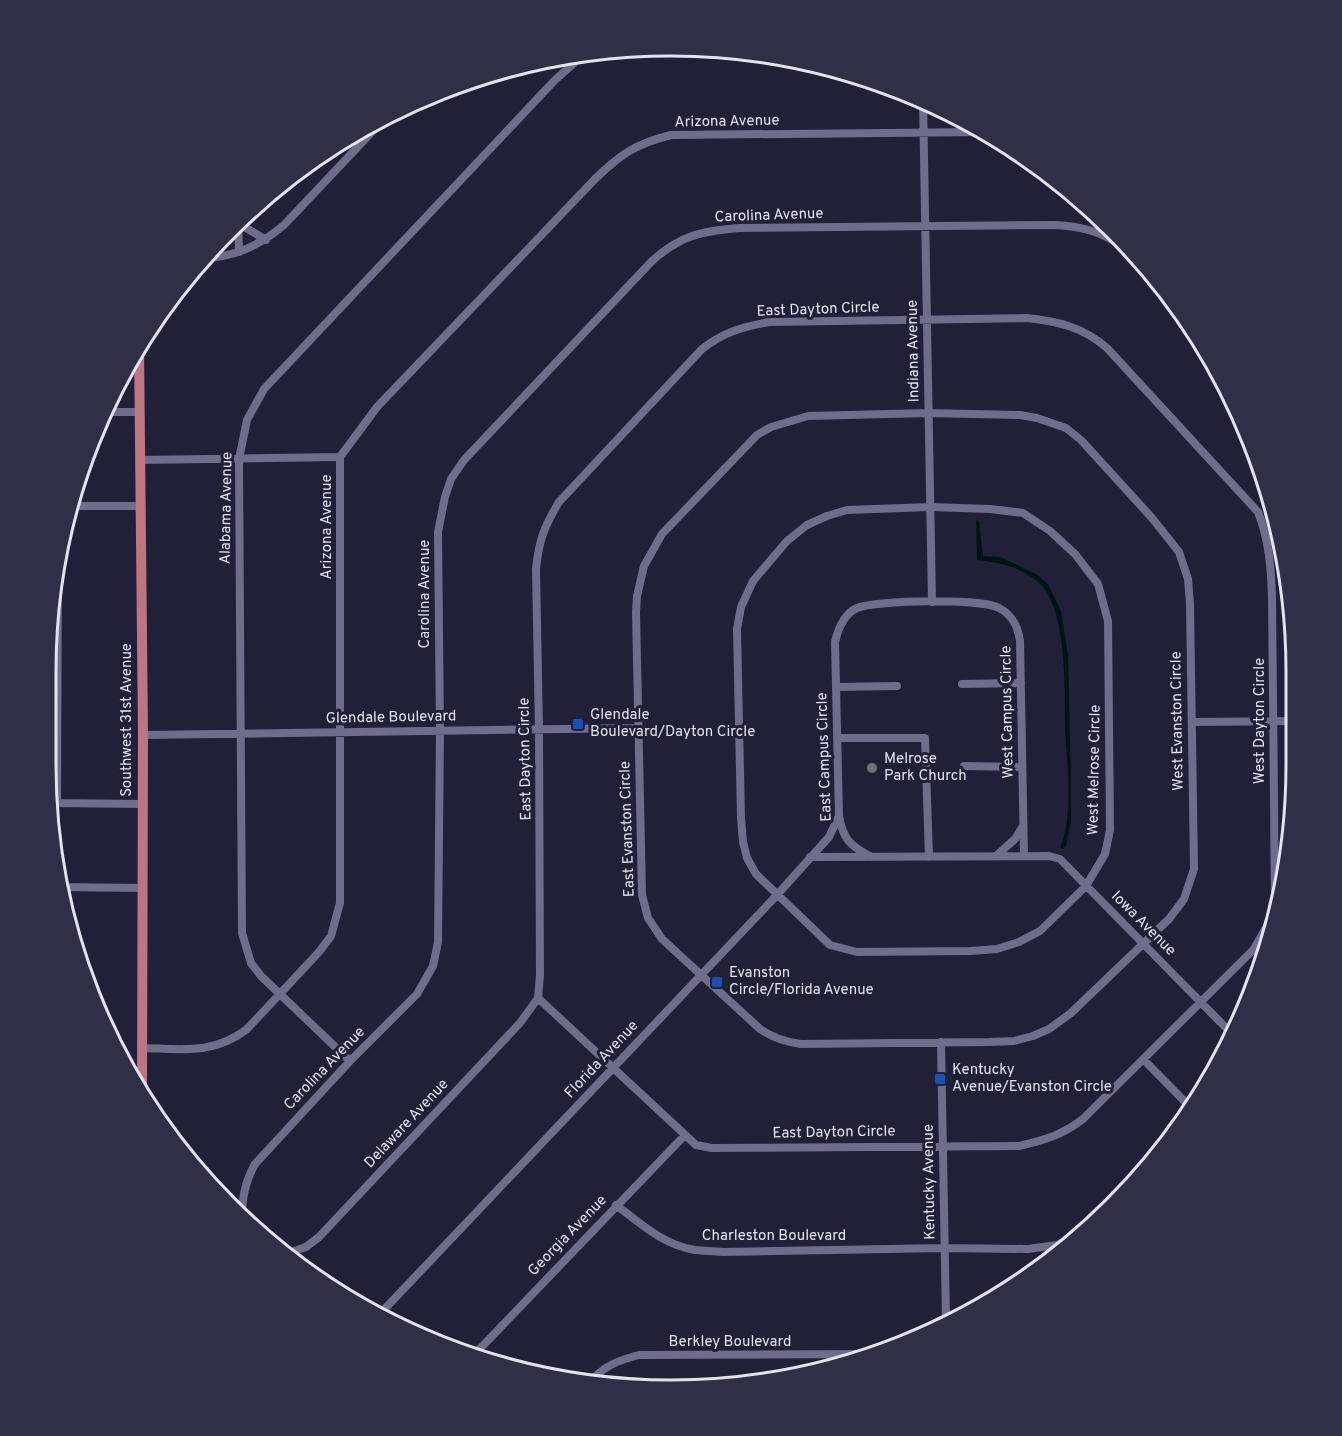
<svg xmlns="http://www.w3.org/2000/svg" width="1342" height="1436" font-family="Overpass,sans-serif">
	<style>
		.water { fill: #001317 }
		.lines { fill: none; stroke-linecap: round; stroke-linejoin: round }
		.minor { stroke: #6c6e8a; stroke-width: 8 }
		.major { stroke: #bd7582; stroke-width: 10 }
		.transit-dot { fill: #1a4fb4; stroke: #202038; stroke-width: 2 }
		.worship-dot { fill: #6b7280; stroke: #202038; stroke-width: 2 }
		.labels { text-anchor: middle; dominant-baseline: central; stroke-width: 6; stroke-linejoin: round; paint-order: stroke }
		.street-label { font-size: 15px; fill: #e1e3f3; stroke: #202038 }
		.poi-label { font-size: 15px; fill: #e1e3f3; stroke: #202038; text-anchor: start }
		.rim { fill: none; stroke: #e1e3f3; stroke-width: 3 }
	</style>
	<rect width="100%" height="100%" fill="#202038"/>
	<path class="water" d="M 976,520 L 979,521 L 983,556 L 1000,557 L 1036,574 L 1048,584 L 1061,611 L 1068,655 L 1071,781 L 1071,821 L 1066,846 L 1063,849 L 1060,847 C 1074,819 1067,762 1065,729 C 1065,705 1065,680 1063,656 C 1061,635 1057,604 1043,587 C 1028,569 1000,562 977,560 Z"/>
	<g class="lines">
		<path class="minor" d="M 923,100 L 932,602
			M 238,222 L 239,252
			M 238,223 L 266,240
			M 204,258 C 236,257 260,245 284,225 L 387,116
			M 1027,318 C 1057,321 1083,327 1107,348 L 1258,512 C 1269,540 1271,567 1272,597 L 1275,902 L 1267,926 L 1254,949 L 1083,1119 C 1062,1135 1045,1140 1019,1146 L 712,1148 L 696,1145 L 538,998 L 540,975 L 539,729 L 536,569 C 539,540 544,527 559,502 L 702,349 C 724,332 742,327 769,322 Z
			M 103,412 L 140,412
			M 928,413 L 1020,415 L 1037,418 L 1066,428 L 1081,440 L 1152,518 L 1179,552 L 1188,579 L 1190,604 L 1194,869 L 1184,899 L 1169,919 L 1071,1013 L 1049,1029 L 1033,1036 L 1014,1041 L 989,1042 L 801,1044 C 785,1042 773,1038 760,1029 L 662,939 L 648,918 L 642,895 L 636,612 L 637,596 L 644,566 L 662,534 L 757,435 L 771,427 L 808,416 Z
			M 140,460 L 340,457
			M 68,506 L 141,506
			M 930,507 L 990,509 L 1023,513 L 1050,531 L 1075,554 L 1098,584 L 1108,621 L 1110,830 L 1105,854 L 1086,886 L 1040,931 L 1019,942 L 997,949 L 970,951 L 857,952 L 830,945 L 756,874 L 747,858 L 743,842 L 741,818 L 737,629 L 741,607 L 753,581 L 787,541 L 807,525 L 827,516 L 847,510 Z
			M 962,684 L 1021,683
			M 836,687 L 897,686
			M 1192,722 L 1296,721
			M 143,735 L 639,728
			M 837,738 L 925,738 L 929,857
			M 964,766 L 1022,767
			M 54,803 L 143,804
			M 57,803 L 58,562
			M 996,856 L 1015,839 L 1023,826
			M 810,857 L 1049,856 L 1060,859 L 1233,1035
			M 871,857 C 851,846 843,840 839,816 L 835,642 C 838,629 844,614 857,608 C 876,600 982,598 999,608 C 1013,615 1018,627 1020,641 L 1024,856
			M 57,887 L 142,888
			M 941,1042 L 946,1321
			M 142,1048 C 181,1049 214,1055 247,1029 L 319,952 L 331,936 L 340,903 L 340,457 L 377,407 L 595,179 C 621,154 635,144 671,135 L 984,132
			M 1144,1060 L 1193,1110
			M 350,1061 L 261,976 L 251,963 L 242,933 L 239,459 L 247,420 L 264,389 L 555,80 L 582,56 L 593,50
			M 616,1205 C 640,1223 663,1245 695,1250 C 704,1251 714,1251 723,1252 L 944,1248 L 1028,1249 L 1057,1245 L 1084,1232 L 1095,1223
			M 242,1218 C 242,1198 245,1182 255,1164 L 350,1061 L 417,994 L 433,966 L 438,942 L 440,731 L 438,532 L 445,497 L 451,479 L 464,460 L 652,261 C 681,235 702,231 739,228 L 1054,225 C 1107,227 1125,246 1160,283
			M 1099,1220 L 1127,1191
			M 286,1254 L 306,1247 L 319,1237 L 520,1023 L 538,998
			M 378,1316 L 777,895 L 829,837 L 839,816
			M 473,1356 L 684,1136
			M 590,1383 C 602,1366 620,1360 639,1355 L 880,1354"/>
		<path class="major" d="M 139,346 L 143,735 L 142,1094"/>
	</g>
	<g class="transit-dot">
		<rect x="572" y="718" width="12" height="12" rx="3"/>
		<rect x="711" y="976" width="12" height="12" rx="3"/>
		<rect x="934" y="1073" width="12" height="12" rx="3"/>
	</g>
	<circle class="worship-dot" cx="872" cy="768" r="6"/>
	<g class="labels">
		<g class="street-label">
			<text transform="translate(727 122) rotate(-1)">Arizona Avenue</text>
			<text transform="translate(769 216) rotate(-2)">Carolina Avenue</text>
			<text transform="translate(818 310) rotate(-2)">East Dayton Circle</text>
			<text transform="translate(914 351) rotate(-91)">Indiana Avenue</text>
			<text transform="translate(227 508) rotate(-89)">Alabama Avenue</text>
			<text transform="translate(327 527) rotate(-90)">Arizona Avenue</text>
			<text transform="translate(425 594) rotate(-90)">Carolina Avenue</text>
			<text transform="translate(1008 712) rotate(-91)">West Campus Circle</text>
			<text transform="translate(391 718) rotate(-1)">Glendale Boulevard</text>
			<text transform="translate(127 720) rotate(-90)">Southwest 31st Avenue</text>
			<text transform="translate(1178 721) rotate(-91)">West Evanston Circle</text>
			<text transform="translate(1260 721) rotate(-90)">West Dayton Circle</text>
			<text transform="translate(825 757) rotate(-92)">East Campus Circle</text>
			<text transform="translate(526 759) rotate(-91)">East Dayton Circle</text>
			<text transform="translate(1095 770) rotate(-89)">West Melrose Circle</text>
			<text transform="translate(628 829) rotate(-92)">East Evanston Circle</text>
			<text transform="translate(1143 924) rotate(45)">Iowa Avenue</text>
			<text transform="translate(602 1060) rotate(-47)">Florida Avenue</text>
			<text transform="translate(325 1069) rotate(-46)">Carolina Avenue</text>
			<text transform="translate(407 1124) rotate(-47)">Delaware Avenue</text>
			<text transform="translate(834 1133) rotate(-1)">East Dayton Circle</text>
			<text transform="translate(930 1182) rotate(-91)">Kentucky Avenue</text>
			<text transform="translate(568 1236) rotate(-46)">Georgia Avenue</text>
			<text x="774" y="1236">Charleston Boulevard</text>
			<text x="730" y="1342">Berkley Boulevard</text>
		</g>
		<g class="poi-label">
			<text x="590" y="715">Glendale<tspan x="590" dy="17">Boulevard/Dayton Circle</tspan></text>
			<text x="884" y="759">Melrose<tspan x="884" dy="17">Park Church</tspan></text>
			<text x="729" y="973">Evanston<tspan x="729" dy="17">Circle/Florida Avenue</tspan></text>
			<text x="952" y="1070">Kentucky<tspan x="952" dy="17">Avenue/Evanston Circle</tspan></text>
		</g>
	</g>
	<path d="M0 0H1342V1436H0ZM671 56H671A615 615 0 0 1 1286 671V765A615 615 0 0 1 671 1380H671A615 615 0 0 1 56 765V671A615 615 0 0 1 671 56Z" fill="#2f3047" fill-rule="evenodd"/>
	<path class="rim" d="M671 56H671A615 615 0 0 1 1286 671V765A615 615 0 0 1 671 1380H671A615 615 0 0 1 56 765V671A615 615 0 0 1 671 56Z"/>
</svg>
